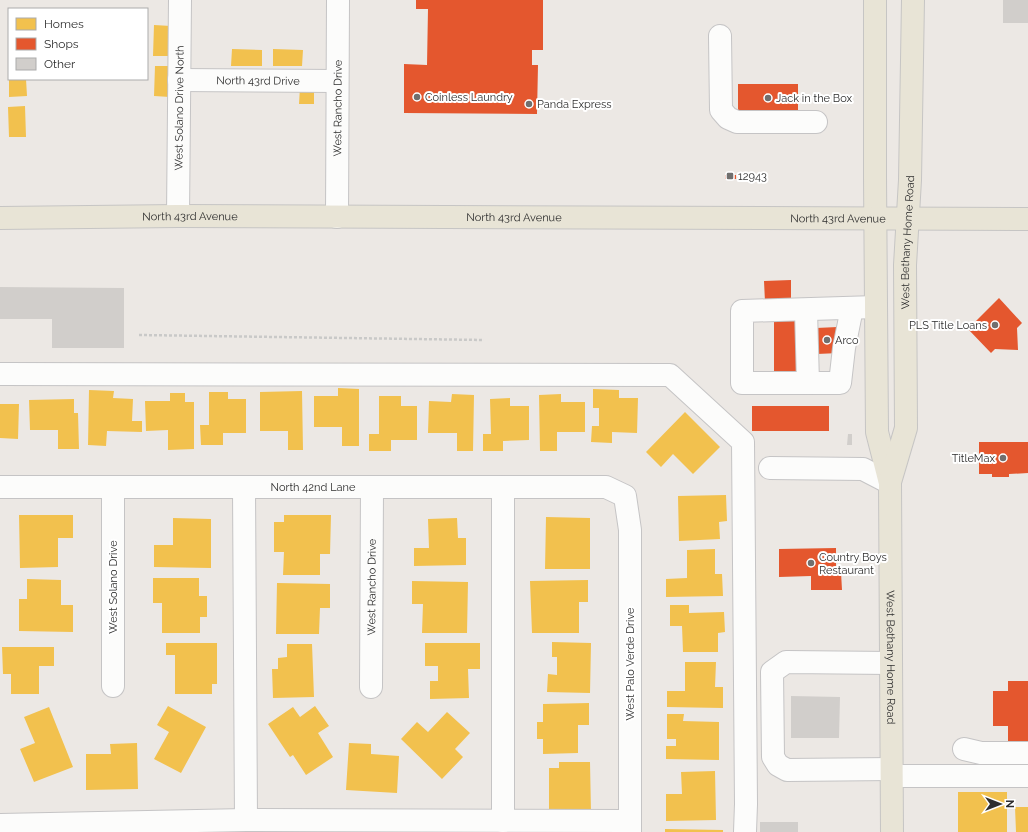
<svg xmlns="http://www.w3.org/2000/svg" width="1028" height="832" font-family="Raleway,sans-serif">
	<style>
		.homes { fill: #f2c14e }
		.shops { fill: #e4572e }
		.building { fill: #d1cecb }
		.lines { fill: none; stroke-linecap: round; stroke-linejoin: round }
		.minor-casing { stroke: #c5c4c5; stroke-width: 24 }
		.major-casing { stroke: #c6c5c4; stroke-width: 24 }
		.path { stroke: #c9c9c8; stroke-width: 2.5; stroke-dasharray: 3 2; stroke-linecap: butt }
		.minor { stroke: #fcfcfb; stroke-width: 22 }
		.major { stroke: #e8e4d6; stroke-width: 22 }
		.poi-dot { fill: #706f6e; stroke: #fff; stroke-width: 1.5 }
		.labels { text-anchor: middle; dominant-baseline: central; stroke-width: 4; stroke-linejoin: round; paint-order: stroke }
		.street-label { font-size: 11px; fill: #2e2e2e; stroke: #fff }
		.poi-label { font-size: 11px; fill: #2e2e2e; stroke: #fff; text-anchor: start }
	</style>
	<rect width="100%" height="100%" fill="#ece8e4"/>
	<path class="homes" d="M 154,25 L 171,26 L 170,56 L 153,56 Z
		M 232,49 L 262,50 L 262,66 L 231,66 Z
		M 273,49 L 303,50 L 302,66 L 273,66 Z
		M 155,66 L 171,66 L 170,97 L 154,96 Z
		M 9,79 L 26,79 L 27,96 L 9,97 Z
		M 300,87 L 314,87 L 314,104 L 299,104 Z
		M 25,106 L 26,137 L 9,137 L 8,107 Z
		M 338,388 L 359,389 L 359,446 L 342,446 L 342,427 L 314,427 L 314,396 L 338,396 Z
		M 593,389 L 619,390 L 619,398 L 638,398 L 637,433 L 612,432 L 612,443 L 591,442 L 592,426 L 599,426 L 599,408 L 593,408 Z
		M 89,390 L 114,391 L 113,398 L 133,399 L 132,421 L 142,421 L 142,432 L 107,431 L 106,446 L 88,445 Z
		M 302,391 L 303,450 L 288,450 L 288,431 L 260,431 L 260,392 Z
		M 209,392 L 228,392 L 228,399 L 246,399 L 246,433 L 223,433 L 223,445 L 201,445 L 200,425 L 209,425 Z
		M 170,393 L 185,393 L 185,402 L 194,402 L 194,449 L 168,450 L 168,430 L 146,431 L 145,401 L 170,401 Z
		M 452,394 L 474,395 L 473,451 L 457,451 L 457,433 L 428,433 L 429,401 L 451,402 Z
		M 561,394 L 561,402 L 585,402 L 585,432 L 557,432 L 557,451 L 540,451 L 539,395 Z
		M 379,396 L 401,396 L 401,406 L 417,406 L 417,440 L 391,440 L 391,451 L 369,451 L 369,434 L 379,434 Z
		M 510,398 L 510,406 L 529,406 L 529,440 L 503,441 L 503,451 L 483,451 L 483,434 L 491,434 L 490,399 Z
		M 74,399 L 74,413 L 78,413 L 79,449 L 58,449 L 58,430 L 30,430 L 29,400 Z
		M 0,404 L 19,404 L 18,439 L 0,438 Z
		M 685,412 L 720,447 L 693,474 L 673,454 L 661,467 L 646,452 Z
		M 726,495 L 727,521 L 719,522 L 720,539 L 679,541 L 678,496 Z
		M 19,515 L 73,515 L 73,538 L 58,538 L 58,567 L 20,568 Z
		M 284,515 L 331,515 L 330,554 L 320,554 L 320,575 L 283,575 L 284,552 L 274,552 L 274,522 L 284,522 Z
		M 546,517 L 590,518 L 590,569 L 545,569 Z
		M 173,518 L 211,519 L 211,568 L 154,567 L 154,545 L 173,545 Z
		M 457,518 L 458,538 L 466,538 L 466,565 L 414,566 L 414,548 L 429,548 L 428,519 Z
		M 715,549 L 715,574 L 722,574 L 723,596 L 666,597 L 666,579 L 687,578 L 687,550 Z
		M 153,578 L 199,578 L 199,596 L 207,596 L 207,617 L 200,617 L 200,633 L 162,633 L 162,603 L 153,603 Z
		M 27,579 L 61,580 L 61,605 L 73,605 L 73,632 L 19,631 L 19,599 L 27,599 Z
		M 588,580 L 588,602 L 579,602 L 579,633 L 532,633 L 530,581 Z
		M 412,581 L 468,582 L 467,633 L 422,633 L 423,604 L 412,604 Z
		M 277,583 L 330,584 L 330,608 L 320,608 L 319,634 L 276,634 Z
		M 670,605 L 689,605 L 689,613 L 724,612 L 725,632 L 718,633 L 718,652 L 683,652 L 682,626 L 670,626 Z
		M 552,642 L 591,643 L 590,693 L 547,692 L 548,674 L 557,675 L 557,657 L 552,657 Z
		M 166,643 L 217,643 L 217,684 L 212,684 L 212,694 L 175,694 L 175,655 L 166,655 Z
		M 425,643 L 480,643 L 480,669 L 468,669 L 469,698 L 430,699 L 430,681 L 438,681 L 438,666 L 425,666 Z
		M 287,644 L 312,644 L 314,697 L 273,698 L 272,669 L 278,669 L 278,658 L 287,657 Z
		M 2,647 L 54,647 L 54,666 L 39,666 L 39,694 L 11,694 L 11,674 L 3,674 Z
		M 685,662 L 716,662 L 715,687 L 723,687 L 723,708 L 667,707 L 667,691 L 685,691 Z
		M 589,703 L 589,725 L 578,725 L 578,753 L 543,754 L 543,739 L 537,739 L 537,722 L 543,722 L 543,704 Z
		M 168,706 L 206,727 L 181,773 L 154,759 L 169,732 L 157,725 Z
		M 315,706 L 329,726 L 318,733 L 333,757 L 306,775 L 293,755 L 290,757 L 268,724 L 293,707 L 300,717 Z
		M 49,707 L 73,767 L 34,782 L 20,749 L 35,743 L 24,717 Z
		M 447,712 L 470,733 L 455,749 L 463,757 L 442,779 L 401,739 L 417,722 L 428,732 Z
		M 667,714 L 684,714 L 683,721 L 719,722 L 719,760 L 666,759 L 666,746 L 676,746 L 676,739 L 667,739 Z
		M 137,743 L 138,789 L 86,790 L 86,754 L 111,754 L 110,744 Z
		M 349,743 L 371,744 L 371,754 L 399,756 L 397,793 L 346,790 Z
		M 559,762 L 590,762 L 591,813 L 549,813 L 549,768 L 559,768 Z
		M 715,771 L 716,820 L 666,821 L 666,794 L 682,794 L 681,772 Z
		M 958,792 L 1007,792 L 1007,832 L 958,832 Z
		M 1015,807 L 1028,807 L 1028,832 L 1016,832 Z
		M 665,829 L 723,830 L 723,832 L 665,832 Z"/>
	<path class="shops" d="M 416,0 L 543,0 L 543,50 L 532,50 L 532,65 L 538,65 L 537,114 L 404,113 L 404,64 L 427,65 L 428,9 L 416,9 Z
		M 738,84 L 798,84 L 798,113 L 738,112 Z
		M 725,175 L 736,175 L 736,179 L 725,179 Z
		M 791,280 L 791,301 L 765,302 L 764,281 Z
		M 999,298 L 1022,323 L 1017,328 L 1018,350 L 995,349 L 991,353 L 968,329 Z
		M 798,320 L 799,372 L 774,372 L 774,321 Z
		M 838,327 L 839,353 L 817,354 L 816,328 Z
		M 752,406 L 829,406 L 829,431 L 752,431 Z
		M 979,442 L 1028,442 L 1028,473 L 1009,474 L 1009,477 L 992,477 L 992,474 L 979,474 Z
		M 836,548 L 836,572 L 841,572 L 842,590 L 811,590 L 811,576 L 779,577 L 779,549 Z
		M 1008,681 L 1028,681 L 1028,741 L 1008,741 L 1008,726 L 993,726 L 993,691 L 1008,691 Z"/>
	<path class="building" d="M 1003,0 L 1028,0 L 1028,23 L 1003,23 Z
		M 0,287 L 124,288 L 124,348 L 52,348 L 52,319 L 0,319 Z
		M 848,434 L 852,434 L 852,445 L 847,445 Z
		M 791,696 L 840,697 L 839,738 L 791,738 Z
		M 760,822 L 798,822 L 798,832 L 760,832 Z"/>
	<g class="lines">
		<defs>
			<g id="minor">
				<path d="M 720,36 L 721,110 L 728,118 L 737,122 L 816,122"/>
				<path id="s1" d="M 179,80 L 337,81"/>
				<path id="s2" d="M 178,216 L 180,0"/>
				<path id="s3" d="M 337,217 L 338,0"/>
				<path d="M 852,308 L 844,348 L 840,383 L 742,383 L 742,311 L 876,307"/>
				<path d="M 806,310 L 808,383"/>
				<path d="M 0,374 L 670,375 L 743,442 L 746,804 L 745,832"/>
				<path d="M 770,468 L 863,469 L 890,483"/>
				<path id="s4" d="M 0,487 L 606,487 L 625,496 L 630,530 L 630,832"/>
				<path d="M 503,487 L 503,821"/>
				<path d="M 113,488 L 113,686"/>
				<path d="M 244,488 L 246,820"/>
				<path d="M 891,663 L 786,662 L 772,672 L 773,757 L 778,765 L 787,770 L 892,769"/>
				<path id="s5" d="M 371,687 L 372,488"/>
				<path d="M 964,749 L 981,753 L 1028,753"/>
				<path d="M 892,776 L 1028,776"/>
				<path d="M 0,825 L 246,820 L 629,821"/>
			</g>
			<g id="major">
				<path id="s6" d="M 875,0 L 875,177 L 877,432 L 890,483 L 892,832"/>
				<path id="s7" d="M 0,218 L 178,216 L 1028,219"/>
				<path id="s8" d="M 890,482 L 906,428 L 905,265 L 910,180 L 913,0"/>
			</g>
		</defs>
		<use href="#minor" class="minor-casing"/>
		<use href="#major" class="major-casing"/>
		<path class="path" d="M 139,335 L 484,340"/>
		<use href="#minor" class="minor"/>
		<use href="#major" class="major"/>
	</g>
	<g class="poi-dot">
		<circle cx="417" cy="97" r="4"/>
		<circle cx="768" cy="98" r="4"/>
		<circle cx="529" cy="104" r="4"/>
		<rect x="726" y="172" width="8" height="8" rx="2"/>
		<circle cx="995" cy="325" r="4"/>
		<circle cx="827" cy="340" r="4"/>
		<circle cx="1003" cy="458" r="4"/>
		<circle cx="811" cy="563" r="4"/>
	</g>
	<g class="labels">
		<g class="street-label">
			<text stroke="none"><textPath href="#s1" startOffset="79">North 43rd Drive</textPath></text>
			<text stroke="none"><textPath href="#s2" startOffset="108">West Solano Drive North</textPath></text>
			<text stroke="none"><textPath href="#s3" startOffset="109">West Rancho Drive</textPath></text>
			<text stroke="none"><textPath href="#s7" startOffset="190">North 43rd Avenue</textPath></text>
			<text stroke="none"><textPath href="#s7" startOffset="514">North 43rd Avenue</textPath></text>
			<text stroke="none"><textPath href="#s7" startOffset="838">North 43rd Avenue</textPath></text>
			<text stroke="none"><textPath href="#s8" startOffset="242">West Bethany Home Road</textPath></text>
			<text stroke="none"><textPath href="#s4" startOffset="313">North 42nd Lane</textPath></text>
			<text transform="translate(113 587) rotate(-90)">West Solano Drive</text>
			<text stroke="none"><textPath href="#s5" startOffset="100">West Rancho Drive</textPath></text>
			<text stroke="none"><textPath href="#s6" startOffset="659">West Bethany Home Road</textPath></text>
			<text transform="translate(630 664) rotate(-90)">West Palo Verde Drive</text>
		</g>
		<g class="poi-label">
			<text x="425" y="97">Coinless Laundry</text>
			<text x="776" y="98">Jack in the Box</text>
			<text x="537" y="104">Panda Express</text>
			<text x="738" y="176">12943</text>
			<text x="987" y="325" text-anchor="end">PLS Title Loans</text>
			<text x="835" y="340">Arco</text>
			<text x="995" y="458" text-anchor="end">TitleMax</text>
			<text x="819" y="557">Country Boys<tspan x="819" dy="13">Restaurant</tspan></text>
		</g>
	</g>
	<rect x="8" y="8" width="140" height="72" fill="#ffffff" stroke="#ababab"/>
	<rect x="16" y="18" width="20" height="12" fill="#f2c14e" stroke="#ababab"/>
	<text x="44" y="28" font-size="12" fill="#2e2e2e">Homes</text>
	<rect x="16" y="38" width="20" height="12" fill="#e4572e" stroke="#ababab"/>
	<text x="44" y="48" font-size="12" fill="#2e2e2e">Shops</text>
	<rect x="16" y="58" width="20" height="12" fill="#d1cecb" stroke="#ababab"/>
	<text x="44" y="68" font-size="12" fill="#2e2e2e">Other</text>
	<g transform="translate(1000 804) rotate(90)" stroke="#ffffff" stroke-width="3" paint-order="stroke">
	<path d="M0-3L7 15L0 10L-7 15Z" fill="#2e2e2e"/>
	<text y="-6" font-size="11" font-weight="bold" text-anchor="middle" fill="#2e2e2e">N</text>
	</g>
</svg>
